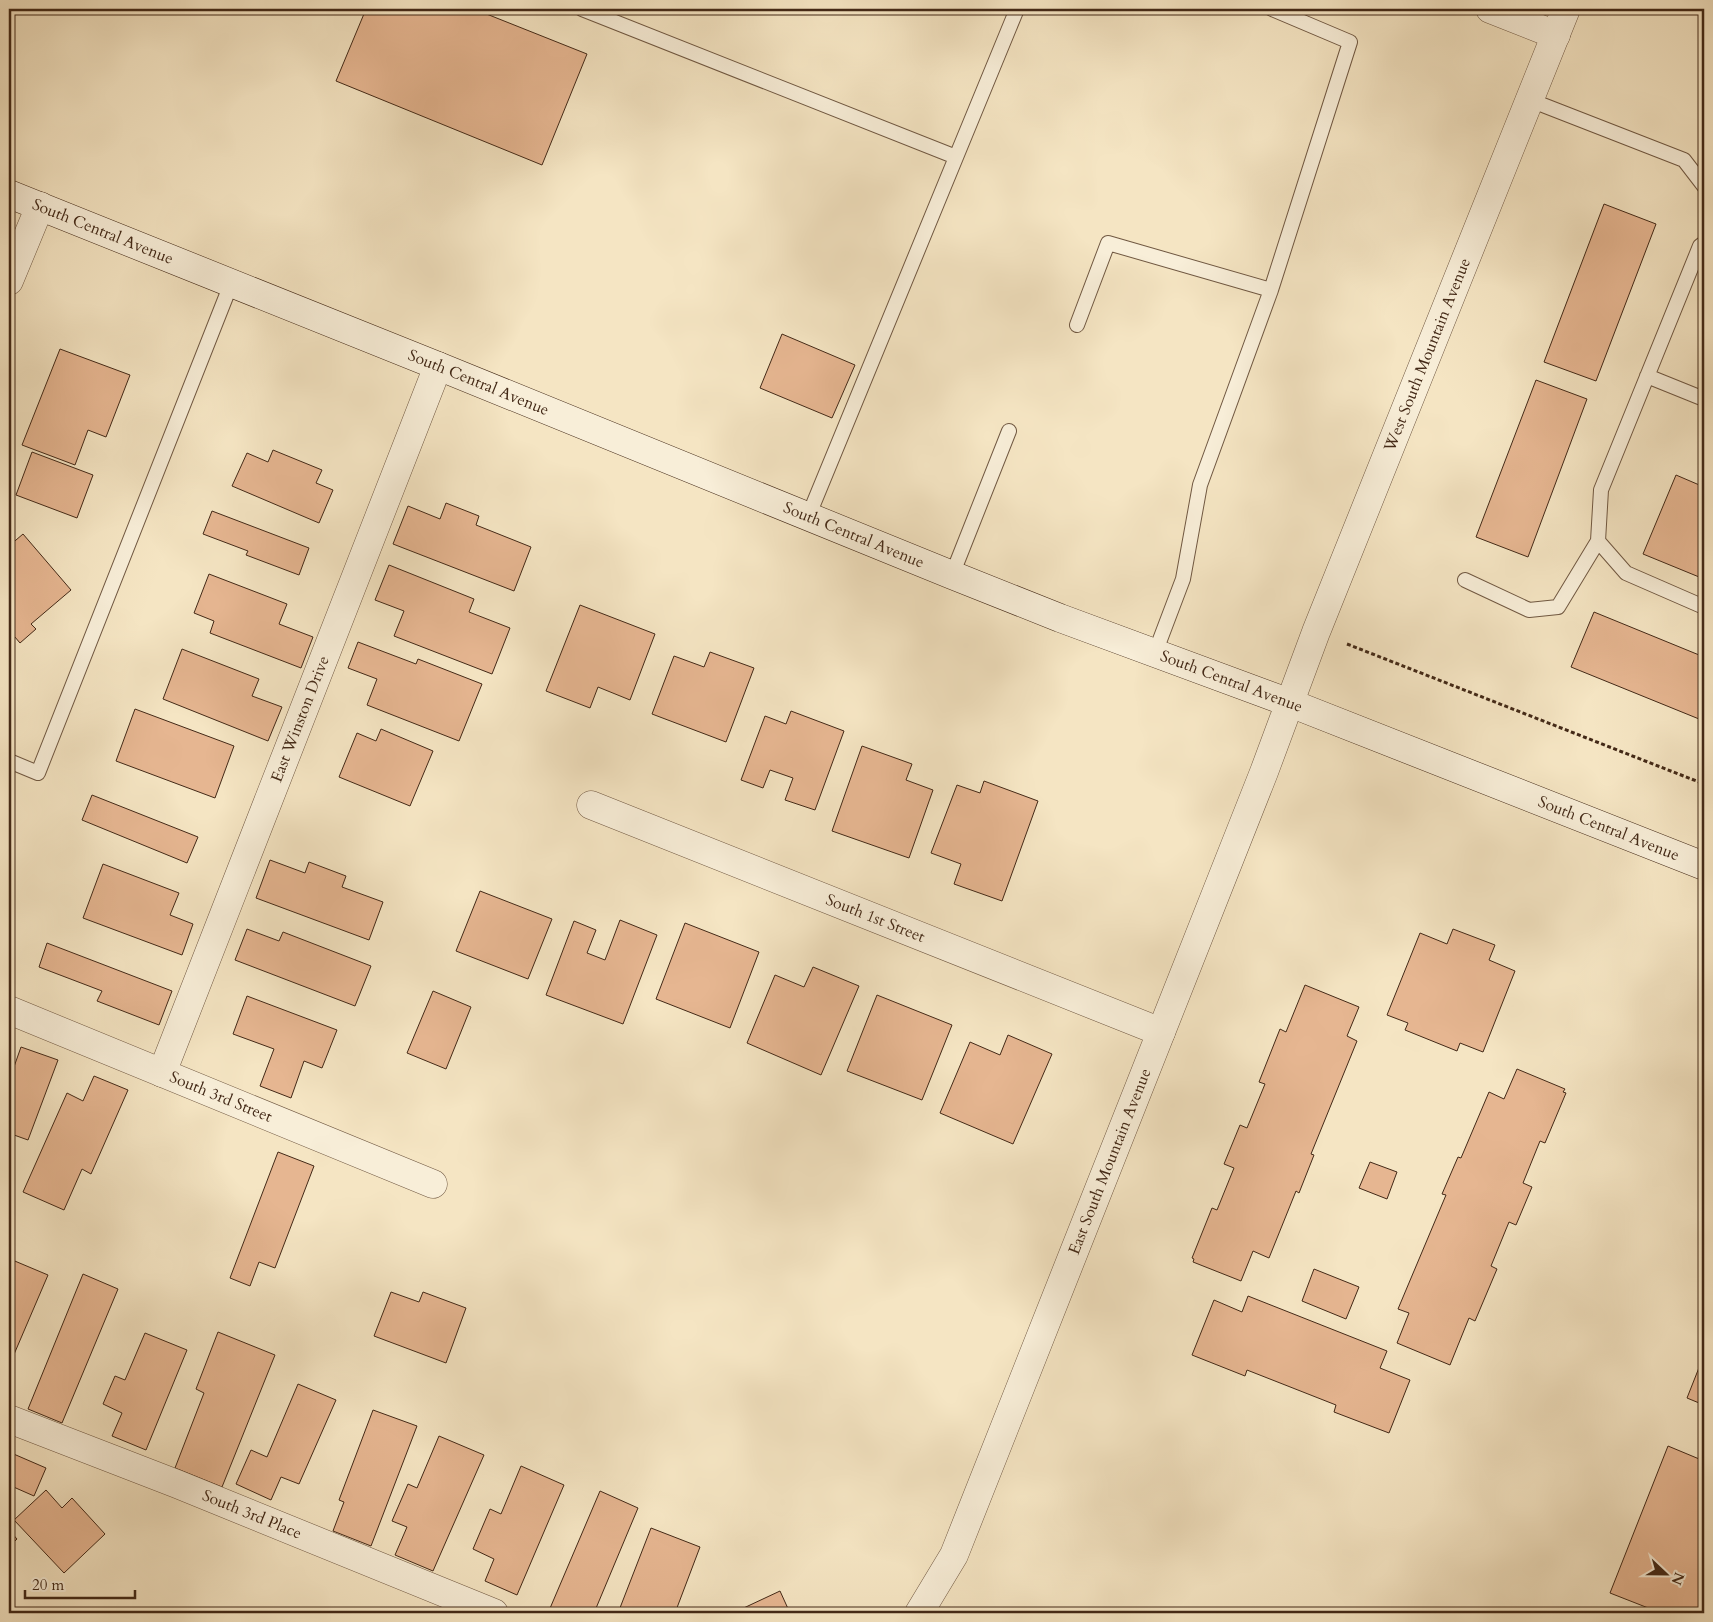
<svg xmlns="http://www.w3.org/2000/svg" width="1713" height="1622" font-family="Cardo,serif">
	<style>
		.building { fill: #e6b691; stroke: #432917 }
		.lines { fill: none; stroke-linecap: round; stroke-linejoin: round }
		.service-casing { stroke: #705842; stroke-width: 16 }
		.minor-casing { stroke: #705842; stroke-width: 29 }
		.secondary-casing { stroke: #432917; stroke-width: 29 }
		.path { stroke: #432917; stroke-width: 3; stroke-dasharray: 4 2.5; stroke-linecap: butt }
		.service { stroke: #f8eed8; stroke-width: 14 }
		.minor { stroke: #f8eed8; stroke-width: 28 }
		.secondary { stroke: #f8eed8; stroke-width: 28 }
		.labels { text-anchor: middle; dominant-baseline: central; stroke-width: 4; stroke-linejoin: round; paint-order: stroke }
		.street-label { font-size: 16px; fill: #432917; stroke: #f8eed8 }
	</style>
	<rect width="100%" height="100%" fill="#f5e5c3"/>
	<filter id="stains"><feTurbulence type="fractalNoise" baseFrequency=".004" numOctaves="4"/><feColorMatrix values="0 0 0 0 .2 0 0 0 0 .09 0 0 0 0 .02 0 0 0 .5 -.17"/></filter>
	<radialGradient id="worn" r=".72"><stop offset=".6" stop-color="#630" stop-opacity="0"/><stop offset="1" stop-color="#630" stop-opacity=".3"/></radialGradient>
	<path class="building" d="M 366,9 L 474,9 L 587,54 L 542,165 L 336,81 Z
		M 1604,204 L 1656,224 L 1596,381 L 1544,362 Z
		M 782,334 L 855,365 L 832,418 L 760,388 Z
		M 60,349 L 130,375 L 106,437 L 88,430 L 75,465 L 22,445 Z
		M 1536,380 L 1587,399 L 1528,557 L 1476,537 Z
		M 273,450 L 322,470 L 316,483 L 333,490 L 319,523 L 232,486 L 247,453 L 268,462 Z
		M 32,452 L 93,475 L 77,518 L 16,495 Z
		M 1676,475 L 1704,487 L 1704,579 L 1643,554 Z
		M 446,503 L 479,516 L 476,525 L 531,547 L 514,591 L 393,544 L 408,506 L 440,519 Z
		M 212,511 L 309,548 L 299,575 L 246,555 L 248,551 L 203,534 Z
		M 23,534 L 71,590 L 31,624 L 36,629 L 20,643 L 9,630 L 9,546 Z
		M 389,565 L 474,599 L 469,612 L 510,628 L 492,674 L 394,636 L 404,611 L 375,600 Z
		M 209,574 L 287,604 L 279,624 L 313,637 L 301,668 L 210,633 L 214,621 L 194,613 Z
		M 580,605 L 655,634 L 630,700 L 598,687 L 590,708 L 546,691 Z
		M 1594,612 L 1704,657 L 1704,721 L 1571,667 Z
		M 358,642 L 416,664 L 418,659 L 482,684 L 459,741 L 367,705 L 377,679 L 348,668 Z
		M 182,649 L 259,679 L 252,696 L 282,707 L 268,741 L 163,699 Z
		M 710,652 L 754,668 L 726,742 L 652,714 L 674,656 L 704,667 Z
		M 135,709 L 234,746 L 215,798 L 116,761 Z
		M 791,711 L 844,731 L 815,810 L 785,800 L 793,778 L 770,770 L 763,788 L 741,780 L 765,716 L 786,724 Z
		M 381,729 L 433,751 L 410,806 L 339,777 L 357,733 L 376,741 Z
		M 862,746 L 912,764 L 906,780 L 933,790 L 909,858 L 832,831 Z
		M 984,781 L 1038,801 L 1002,901 L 954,884 L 961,864 L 931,853 L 957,785 L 980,793 Z
		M 92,795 L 198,837 L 187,863 L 82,820 Z
		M 270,860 L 305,873 L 309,862 L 346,876 L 342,887 L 383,902 L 369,940 L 256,898 Z
		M 103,864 L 179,893 L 170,915 L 193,924 L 182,955 L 83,918 Z
		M 480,891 L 552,919 L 528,979 L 456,951 Z
		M 620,920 L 657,935 L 623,1024 L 546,995 L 574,921 L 596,930 L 587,953 L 605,960 Z
		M 685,923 L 759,952 L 730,1028 L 656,999 Z
		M 247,929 L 279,941 L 283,932 L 371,966 L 355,1006 L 235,960 Z
		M 1453,929 L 1495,945 L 1489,960 L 1515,971 L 1483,1052 L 1460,1043 L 1457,1051 L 1405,1030 L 1408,1023 L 1387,1015 L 1420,933 L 1447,944 Z
		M 47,943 L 172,991 L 159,1025 L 97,1001 L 102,991 L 39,967 Z
		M 813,967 L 859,986 L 821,1075 L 747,1043 L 775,975 L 804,987 Z
		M 1305,985 L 1359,1007 L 1347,1036 L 1357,1041 L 1311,1154 L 1314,1155 L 1299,1193 L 1296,1191 L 1269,1258 L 1253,1251 L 1241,1281 L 1193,1262 L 1194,1259 L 1192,1258 L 1212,1208 L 1217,1210 L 1234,1168 L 1224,1164 L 1240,1125 L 1247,1128 L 1265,1084 L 1259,1082 L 1280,1029 L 1286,1032 Z
		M 433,991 L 471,1007 L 446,1069 L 407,1053 Z
		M 877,995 L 952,1025 L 922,1100 L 847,1071 Z
		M 247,996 L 337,1030 L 322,1068 L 304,1061 L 291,1098 L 260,1086 L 274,1049 L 233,1034 Z
		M 1008,1035 L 1052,1054 L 1013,1144 L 940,1113 L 970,1042 L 1000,1055 Z
		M 21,1047 L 58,1060 L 28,1140 L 14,1135 L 9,1148 L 9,1081 Z
		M 1517,1069 L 1565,1089 L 1563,1092 L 1566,1093 L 1545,1143 L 1540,1141 L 1523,1183 L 1532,1187 L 1516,1225 L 1509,1222 L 1491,1266 L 1497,1269 L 1475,1321 L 1469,1318 L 1450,1365 L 1397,1343 L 1409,1313 L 1398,1309 L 1446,1195 L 1442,1194 L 1458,1157 L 1461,1158 L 1489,1092 L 1504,1099 Z
		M 94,1076 L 128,1090 L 91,1174 L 82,1169 L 64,1210 L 23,1192 L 67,1093 L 83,1101 Z
		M 278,1152 L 314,1166 L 275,1268 L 259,1262 L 250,1286 L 230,1278 Z
		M 1370,1162 L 1397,1172 L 1387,1199 L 1359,1188 Z
		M 10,1259 L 48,1275 L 9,1366 L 9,1263 Z
		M 1314,1269 L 1359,1287 L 1346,1319 L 1302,1301 Z
		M 83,1274 L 118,1289 L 62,1423 L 28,1409 Z
		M 391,1292 L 419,1302 L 423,1292 L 466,1308 L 446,1363 L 374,1336 Z
		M 1248,1296 L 1387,1351 L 1380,1368 L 1410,1380 L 1389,1433 L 1334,1412 L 1336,1405 L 1247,1370 L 1245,1376 L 1192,1355 L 1214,1300 L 1242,1312 Z
		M 218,1332 L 275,1355 L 222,1487 L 175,1468 L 204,1393 L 196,1389 Z
		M 145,1333 L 187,1350 L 146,1450 L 112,1436 L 122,1413 L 103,1404 L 115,1376 L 125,1380 Z
		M 1704,1355 L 1704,1405 L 1687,1398 Z
		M 298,1384 L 336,1400 L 299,1484 L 281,1477 L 271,1500 L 236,1484 L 251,1450 L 267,1457 Z
		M 373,1410 L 417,1426 L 371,1546 L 333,1531 L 344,1502 L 339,1500 Z
		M 439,1436 L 484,1455 L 433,1571 L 395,1555 L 407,1527 L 392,1521 L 408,1484 L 417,1488 Z
		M 1668,1446 L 1704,1461 L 1704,1547 L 1702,1553 L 1704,1555 L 1704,1613 L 1661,1613 L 1610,1593 Z
		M 9,1452 L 46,1468 L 34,1496 L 9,1485 Z
		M 521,1466 L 564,1485 L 517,1595 L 485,1581 L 494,1559 L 473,1549 L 490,1509 L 501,1514 Z
		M 46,1490 L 62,1508 L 72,1498 L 105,1534 L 64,1573 L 14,1520 Z
		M 600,1491 L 638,1508 L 594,1613 L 548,1613 Z
		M 651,1528 L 700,1547 L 675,1613 L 618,1613 Z
		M 9,1530 L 17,1539 L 9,1547 Z
		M 780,1591 L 790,1613 L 733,1613 Z"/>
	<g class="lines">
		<defs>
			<path id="service" d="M 582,9 L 956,157
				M 1530,100 L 1684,160 L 1704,186
				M 1704,243 L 1700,246 L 1601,490 L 1598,541 L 1626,573 L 1704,607
				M 1077,325 L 1108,243 L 1271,290
				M 1647,376 L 1704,399
				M 808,517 L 1017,9
				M 952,575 L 1009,431
				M 1465,580 L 1529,610 L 1558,607 L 1598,541
				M 1155,653 L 1183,579 L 1200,485 L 1271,290 L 1350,42 L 1272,9
				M 9,761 L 38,773 L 231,284"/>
			<g id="minor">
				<path d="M 1490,9 L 1556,35"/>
				<path d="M 9,281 L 40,206"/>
				<path id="s1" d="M 591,805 L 1161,1032"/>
				<path id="s2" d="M 9,1010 L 433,1184"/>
				<path id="s3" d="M 162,1073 L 438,366"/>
				<path id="s4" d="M 9,1419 L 177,1484 L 494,1613"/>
				<path id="s5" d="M 919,1613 L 954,1555 L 1264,772 L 1316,632 L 1566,9"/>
			</g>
			<g id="secondary">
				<path id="s6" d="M 9,194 L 438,366 L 952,575 L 1060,618 L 1290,703 L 1704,866"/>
			</g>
		</defs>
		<use href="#service" class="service-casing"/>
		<use href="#minor" class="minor-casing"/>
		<use href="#secondary" class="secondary-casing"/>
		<path class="path" d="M 1347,644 L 1704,784"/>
		<use href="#service" class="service"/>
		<use href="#minor" class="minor"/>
		<use href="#secondary" class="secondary"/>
	</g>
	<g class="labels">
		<g class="street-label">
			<text stroke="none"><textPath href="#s6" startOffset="101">South Central Avenue</textPath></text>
			<text stroke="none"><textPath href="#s5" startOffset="1358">West South Mountain Avenue</textPath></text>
			<text stroke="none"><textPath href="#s6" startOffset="506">South Central Avenue</textPath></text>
			<text stroke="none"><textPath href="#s6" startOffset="911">South Central Avenue</textPath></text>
			<text stroke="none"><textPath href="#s6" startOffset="1316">South Central Avenue</textPath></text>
			<text stroke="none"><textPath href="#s3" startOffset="380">East Winston Drive</textPath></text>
			<text stroke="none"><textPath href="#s6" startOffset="1721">South Central Avenue</textPath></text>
			<text stroke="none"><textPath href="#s1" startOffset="306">South 1st Street</textPath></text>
			<text stroke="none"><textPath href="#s2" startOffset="229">South 3rd Street</textPath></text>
			<text stroke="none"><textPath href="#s5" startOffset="491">East South Mountain Avenue</textPath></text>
			<text stroke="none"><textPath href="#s4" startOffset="261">South 3rd Place</textPath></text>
		</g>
	</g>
	<rect width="1713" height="1622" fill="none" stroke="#f5e5c3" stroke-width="30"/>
	<rect x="10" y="10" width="1693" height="1602" fill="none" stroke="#432917" stroke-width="2.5"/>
	<rect x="15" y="15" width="1683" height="1592" fill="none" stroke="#432917"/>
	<g transform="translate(1666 1574) rotate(112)" stroke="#f8eed8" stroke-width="4" paint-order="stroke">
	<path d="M0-4L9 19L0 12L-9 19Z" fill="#432917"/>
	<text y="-8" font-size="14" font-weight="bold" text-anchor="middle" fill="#432917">N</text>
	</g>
	<path d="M25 1590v8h110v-8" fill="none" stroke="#432917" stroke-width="2.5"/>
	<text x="32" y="1590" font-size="15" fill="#432917" stroke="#f8eed8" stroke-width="4" paint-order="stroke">20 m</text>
	<rect width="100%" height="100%" filter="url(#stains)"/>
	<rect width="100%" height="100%" fill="url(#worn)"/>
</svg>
